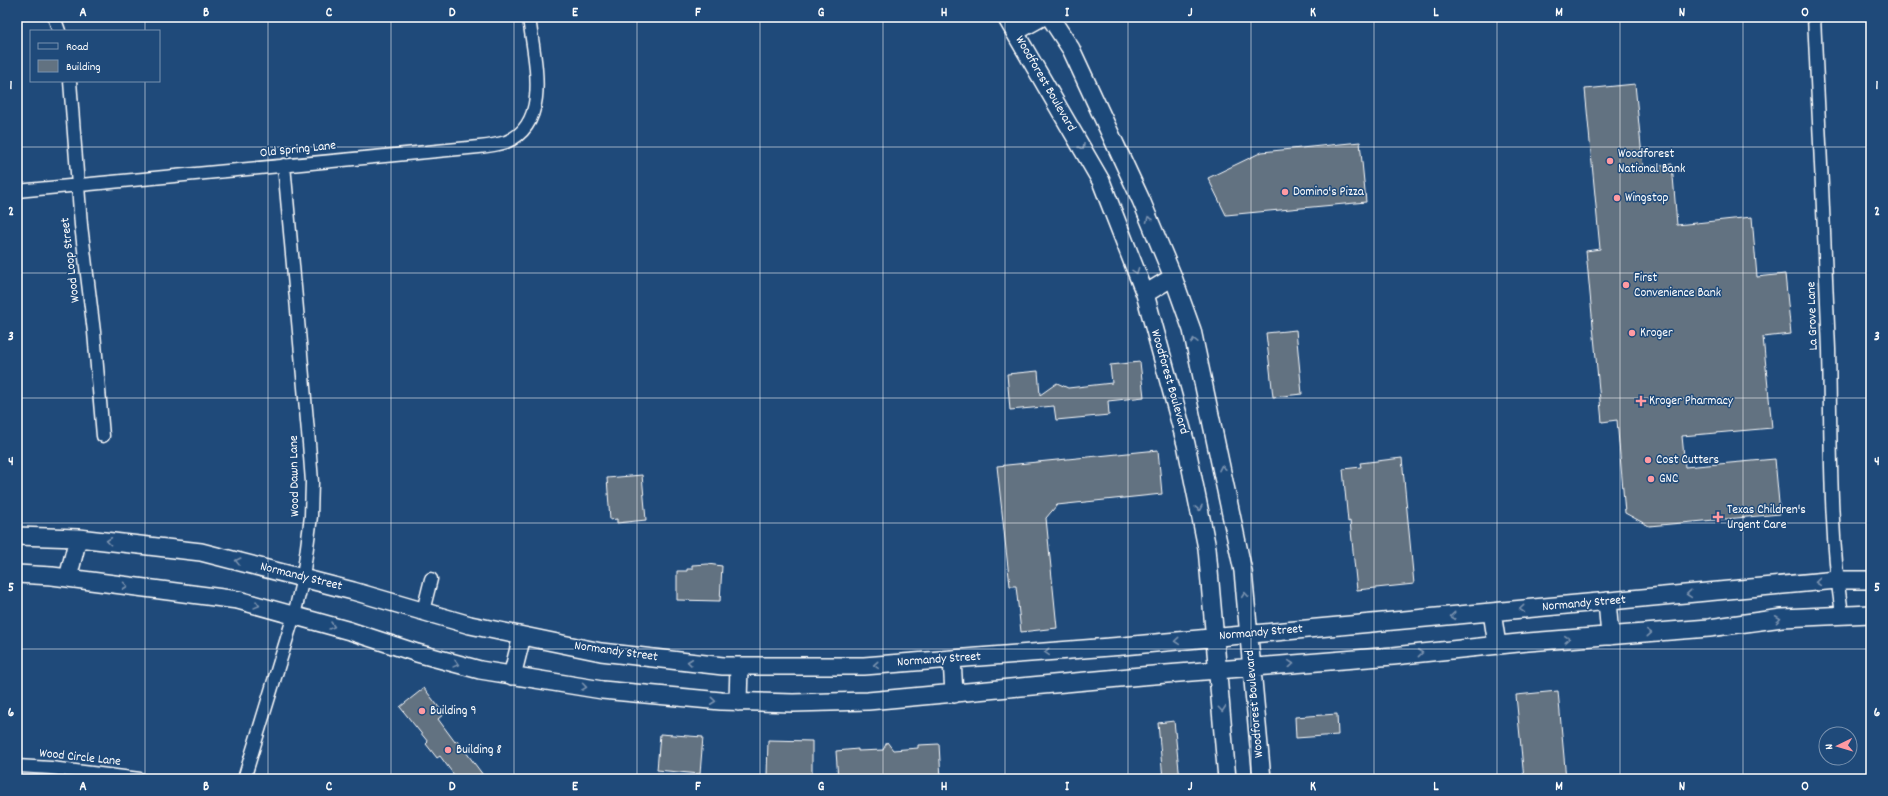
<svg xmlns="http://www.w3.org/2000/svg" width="1888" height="796" font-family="Dekko,sans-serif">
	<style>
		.building { fill: #627281; stroke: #fff }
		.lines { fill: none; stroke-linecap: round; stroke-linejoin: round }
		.minor-casing { stroke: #fff; stroke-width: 15 }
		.secondary-casing { stroke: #fff; stroke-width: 20 }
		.minor { stroke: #1f4a7a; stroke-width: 12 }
		.secondary { stroke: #1f4a7a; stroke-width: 17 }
		.oneway { stroke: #7992af }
		.grid { fill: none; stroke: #fff; stroke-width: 1; stroke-opacity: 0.55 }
		.poi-dot { fill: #ff9aa2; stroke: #1f4a7a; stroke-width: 1.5 }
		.labels { text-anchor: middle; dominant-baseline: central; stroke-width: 3; stroke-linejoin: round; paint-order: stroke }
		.street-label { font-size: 13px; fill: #fff; stroke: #1f4a7a }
		.poi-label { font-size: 13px; fill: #fff; stroke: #1f4a7a; text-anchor: start }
		.neatline { fill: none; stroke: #fff; stroke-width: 1.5 }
		.grid-label { font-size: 13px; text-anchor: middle; font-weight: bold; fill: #fff }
	</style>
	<rect width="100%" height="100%" fill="#1f4a7a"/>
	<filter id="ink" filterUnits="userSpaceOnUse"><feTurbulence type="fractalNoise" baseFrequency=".025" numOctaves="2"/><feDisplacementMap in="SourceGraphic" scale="8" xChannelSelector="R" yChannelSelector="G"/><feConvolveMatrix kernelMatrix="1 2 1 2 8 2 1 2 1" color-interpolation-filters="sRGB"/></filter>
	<g filter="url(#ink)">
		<path class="building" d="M 1635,84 L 1643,167 L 1672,164 L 1677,225 L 1752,217 L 1757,277 L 1785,274 L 1791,334 L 1763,337 L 1772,428 L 1682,436 L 1685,467 L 1775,459 L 1780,514 L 1649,526 L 1625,513 L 1617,420 L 1602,422 L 1586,251 L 1600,249 L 1585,89 Z
			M 1360,142 L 1366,202 L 1226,215 L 1208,178 L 1262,152 Z
			M 1296,330 L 1302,394 L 1273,397 L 1266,333 Z
			M 1140,362 L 1144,397 L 1108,401 L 1109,415 L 1056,420 L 1054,406 L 1010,410 L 1007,374 L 1038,371 L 1040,395 L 1057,383 L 1068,388 L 1112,383 L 1110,365 Z
			M 1158,450 L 1162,494 L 1057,505 L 1046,518 L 1057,628 L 1021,632 L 1016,586 L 1010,586 L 997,466 Z
			M 1402,458 L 1414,584 L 1357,590 L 1350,521 L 1348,522 L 1343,469 L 1361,467 L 1360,463 Z
			M 642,475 L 646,520 L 617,523 L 617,519 L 610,520 L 607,478 Z
			M 708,564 L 722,566 L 720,601 L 677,600 L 677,571 L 687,571 L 687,569 L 692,569 L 692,565 Z
			M 424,688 L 444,714 L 438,719 L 455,742 L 457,740 L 486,779 L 457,779 L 440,756 L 437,758 L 426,744 L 428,742 L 400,707 Z
			M 1558,691 L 1566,779 L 1524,779 L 1516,695 Z
			M 1337,714 L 1338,735 L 1296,738 L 1295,717 Z
			M 1174,721 L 1180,779 L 1163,779 L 1158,723 Z
			M 660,734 L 703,737 L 700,774 L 657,770 Z
			M 768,740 L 812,741 L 812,777 L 767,777 Z
			M 887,742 L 893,750 L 918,748 L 918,745 L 939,744 L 941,779 L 838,779 L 836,751 L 858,749 L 858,751 L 883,750 Z"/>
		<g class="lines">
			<defs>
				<path id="minor" d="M 54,17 L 59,31
					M 1814,17 C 1819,128 1825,238 1829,349 C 1831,437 1829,527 1842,614
					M 70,81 L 81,225 L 94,332 L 103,436
					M 17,191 L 479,147 C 488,146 497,145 506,142 C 553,123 533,55 529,17
					M 423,611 L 431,579
					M 17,766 L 51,768 L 140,779
					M 244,779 L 294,615 L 303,578 L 311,516 L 312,482 L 309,443 L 284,165"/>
				<path id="secondary" d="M 1006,17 L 1101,181 L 1145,294 L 1186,444 L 1207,548 L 1227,779
					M 1050,17 L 1071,49 L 1141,200 L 1173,277 L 1192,330 L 1243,571 L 1262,779
					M 1015,32 L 1042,17
					M 1145,294 L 1173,277
					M 17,536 L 78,538 L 201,552 L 353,591 L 470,625 L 601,652 L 723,666 L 864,666 L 952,659 L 1123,646 L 1837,580 L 1871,580
					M 17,574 L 52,576 L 238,600 L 350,631 L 417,653 L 480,670 L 602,690 L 721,701 L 793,703 L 868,701 L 1141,676 L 1393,656 L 1528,642 L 1709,628 L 1782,618 L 1871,614
					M 68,578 L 78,538
					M 1607,601 L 1610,636
					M 1492,612 L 1497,645
					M 952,659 L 954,694
					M 512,676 L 522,636
					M 738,702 L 739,666"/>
			</defs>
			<use href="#minor" class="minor-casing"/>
			<use href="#secondary" class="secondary-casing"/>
			<use href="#minor" class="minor"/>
			<use href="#secondary" class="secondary"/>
		</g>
		<defs><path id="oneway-chevron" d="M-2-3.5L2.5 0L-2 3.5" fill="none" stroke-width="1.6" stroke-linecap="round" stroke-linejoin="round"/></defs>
		<g class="oneway">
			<use href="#oneway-chevron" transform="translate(1082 147) rotate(60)"/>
			<use href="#oneway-chevron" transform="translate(1149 219) rotate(-112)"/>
			<use href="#oneway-chevron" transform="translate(1136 271) rotate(69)"/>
			<use href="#oneway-chevron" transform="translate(1194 341) rotate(-103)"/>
			<use href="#oneway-chevron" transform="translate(1222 468) rotate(-102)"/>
			<use href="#oneway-chevron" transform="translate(1199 508) rotate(78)"/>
			<use href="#oneway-chevron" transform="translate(109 541) rotate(-173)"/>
			<use href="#oneway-chevron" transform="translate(238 561) rotate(-166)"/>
			<use href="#oneway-chevron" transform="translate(1818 582) rotate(175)"/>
			<use href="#oneway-chevron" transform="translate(125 586) rotate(7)"/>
			<use href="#oneway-chevron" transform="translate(1689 594) rotate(175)"/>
			<use href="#oneway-chevron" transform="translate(1245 595) rotate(-95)"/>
			<use href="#oneway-chevron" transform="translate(257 605) rotate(15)"/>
			<use href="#oneway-chevron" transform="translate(1522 609) rotate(175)"/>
			<use href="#oneway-chevron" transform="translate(1453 616) rotate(175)"/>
			<use href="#oneway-chevron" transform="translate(1778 619) rotate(-7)"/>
			<use href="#oneway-chevron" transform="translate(332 626) rotate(15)"/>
			<use href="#oneway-chevron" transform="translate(1649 633) rotate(-4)"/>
			<use href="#oneway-chevron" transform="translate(1567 639) rotate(-4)"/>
			<use href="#oneway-chevron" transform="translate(1177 641) rotate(175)"/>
			<use href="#oneway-chevron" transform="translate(1047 652) rotate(176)"/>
			<use href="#oneway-chevron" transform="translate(1420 653) rotate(-6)"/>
			<use href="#oneway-chevron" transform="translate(690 662) rotate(-174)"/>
			<use href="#oneway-chevron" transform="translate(456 664) rotate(15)"/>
			<use href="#oneway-chevron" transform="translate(1291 664) rotate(-5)"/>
			<use href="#oneway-chevron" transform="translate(876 665) rotate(176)"/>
			<use href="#oneway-chevron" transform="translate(584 687) rotate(8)"/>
			<use href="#oneway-chevron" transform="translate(713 701) rotate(6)"/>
			<use href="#oneway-chevron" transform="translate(1222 709) rotate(85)"/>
		</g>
	</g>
	<path class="grid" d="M 145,17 L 145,31M 268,17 L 268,779M 391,17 L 391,779M 514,17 L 514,779M 637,17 L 637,779M 760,17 L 760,779M 883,17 L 883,779M 1005,17 L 1005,779M 1128,17 L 1128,779M 1251,17 L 1251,779M 1374,17 L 1374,779M 1497,17 L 1497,779M 1620,17 L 1620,779M 1743,17 L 1743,779M 145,81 L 145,779M 17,147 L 1871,147M 17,273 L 1871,273M 17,398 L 1871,398M 17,523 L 1871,523M 17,649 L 1871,649"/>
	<g class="poi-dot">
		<circle cx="1610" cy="161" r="4"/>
		<circle cx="1285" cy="192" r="4"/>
		<circle cx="1617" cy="198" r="4"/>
		<circle cx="1626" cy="285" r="4"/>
		<circle cx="1632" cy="333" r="4"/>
		<path d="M1639 395h4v4h4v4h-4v4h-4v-4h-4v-4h4z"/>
		<circle cx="1648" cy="460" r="4"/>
		<circle cx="1651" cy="479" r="4"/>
		<path d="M1716 511h4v4h4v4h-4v4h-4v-4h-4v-4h4z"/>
		<circle cx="422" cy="711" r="4"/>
		<circle cx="448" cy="750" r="4"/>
	</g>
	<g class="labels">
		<g class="street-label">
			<text transform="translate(1045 84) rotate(60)">Woodforest Boulevard</text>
			<text transform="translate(298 150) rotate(-6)">Old Spring Lane</text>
			<text transform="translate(71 260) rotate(-97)">Wood Loop Street</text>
			<text transform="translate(1813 316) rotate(-92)">La Grove Lane</text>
			<text transform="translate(1169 382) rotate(74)">Woodforest Boulevard</text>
			<text transform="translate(295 476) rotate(-91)">Wood Dawn Lane</text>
			<text transform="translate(301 577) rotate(14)">Normandy Street</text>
			<text transform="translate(1584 604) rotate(-5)">Normandy Street</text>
			<text transform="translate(1261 633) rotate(-5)">Normandy Street</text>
			<text transform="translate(616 652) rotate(8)">Normandy Street</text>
			<text transform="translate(939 660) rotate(-4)">Normandy Street</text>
			<text transform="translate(1255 704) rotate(-95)">Woodforest Boulevard</text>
			<text transform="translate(80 758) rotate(6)">Wood Circle Lane</text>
		</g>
		<g class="poi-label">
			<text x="1618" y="154">Woodforest<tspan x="1618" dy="15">National Bank</tspan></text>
			<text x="1293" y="192">Domino's Pizza</text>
			<text x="1625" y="198">Wingstop</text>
			<text x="1634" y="278">First<tspan x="1634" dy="15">Convenience Bank</tspan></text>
			<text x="1640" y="333">Kroger</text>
			<text x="1649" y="401">Kroger Pharmacy</text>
			<text x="1656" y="460">Cost Cutters</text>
			<text x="1659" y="479">GNC</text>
			<text x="1727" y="510">Texas Children's<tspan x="1727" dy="15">Urgent Care</tspan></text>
			<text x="430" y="711">Building 9</text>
			<text x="456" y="750">Building 8</text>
		</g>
	</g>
	<rect width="1888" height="796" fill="none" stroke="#1f4a7a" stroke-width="44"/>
	<rect x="30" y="30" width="130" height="52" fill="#1f4a7a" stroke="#7992af"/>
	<rect x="38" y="43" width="20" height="6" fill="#1f4a7a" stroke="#7992af"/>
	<text x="66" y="50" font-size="12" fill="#ffffff">Road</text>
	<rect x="38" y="60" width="20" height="12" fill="#627281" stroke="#7992af"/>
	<text x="66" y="70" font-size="12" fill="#ffffff">Building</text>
	<g transform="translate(1838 746) rotate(265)"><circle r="19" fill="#1f4a7a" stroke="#7992af"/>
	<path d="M0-3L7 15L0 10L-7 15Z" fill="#ff9aa2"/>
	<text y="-6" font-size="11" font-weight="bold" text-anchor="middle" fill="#ffffff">N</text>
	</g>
	<rect x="22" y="22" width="1844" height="752" class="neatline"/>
	<g class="grid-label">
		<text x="83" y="16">A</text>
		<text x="206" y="16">B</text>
		<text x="329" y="16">C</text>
		<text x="452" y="16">D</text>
		<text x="575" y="16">E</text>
		<text x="698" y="16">F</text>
		<text x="821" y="16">G</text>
		<text x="944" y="16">H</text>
		<text x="1067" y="16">I</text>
		<text x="1190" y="16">J</text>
		<text x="1313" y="16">K</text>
		<text x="1436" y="16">L</text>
		<text x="1559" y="16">M</text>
		<text x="1682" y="16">N</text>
		<text x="1805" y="16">O</text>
		<text x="11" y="89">1</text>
		<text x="1877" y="89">1</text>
		<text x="11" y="215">2</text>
		<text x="1877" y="215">2</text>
		<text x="11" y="340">3</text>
		<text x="1877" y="340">3</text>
		<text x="11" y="465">4</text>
		<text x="1877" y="465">4</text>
		<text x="11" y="591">5</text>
		<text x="1877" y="591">5</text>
		<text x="11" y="716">6</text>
		<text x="1877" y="716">6</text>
		<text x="83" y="790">A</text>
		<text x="206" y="790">B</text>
		<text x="329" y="790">C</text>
		<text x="452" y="790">D</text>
		<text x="575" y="790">E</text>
		<text x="698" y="790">F</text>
		<text x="821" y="790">G</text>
		<text x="944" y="790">H</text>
		<text x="1067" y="790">I</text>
		<text x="1190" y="790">J</text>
		<text x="1313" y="790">K</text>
		<text x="1436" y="790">L</text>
		<text x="1559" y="790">M</text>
		<text x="1682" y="790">N</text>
		<text x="1805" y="790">O</text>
	</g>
</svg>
